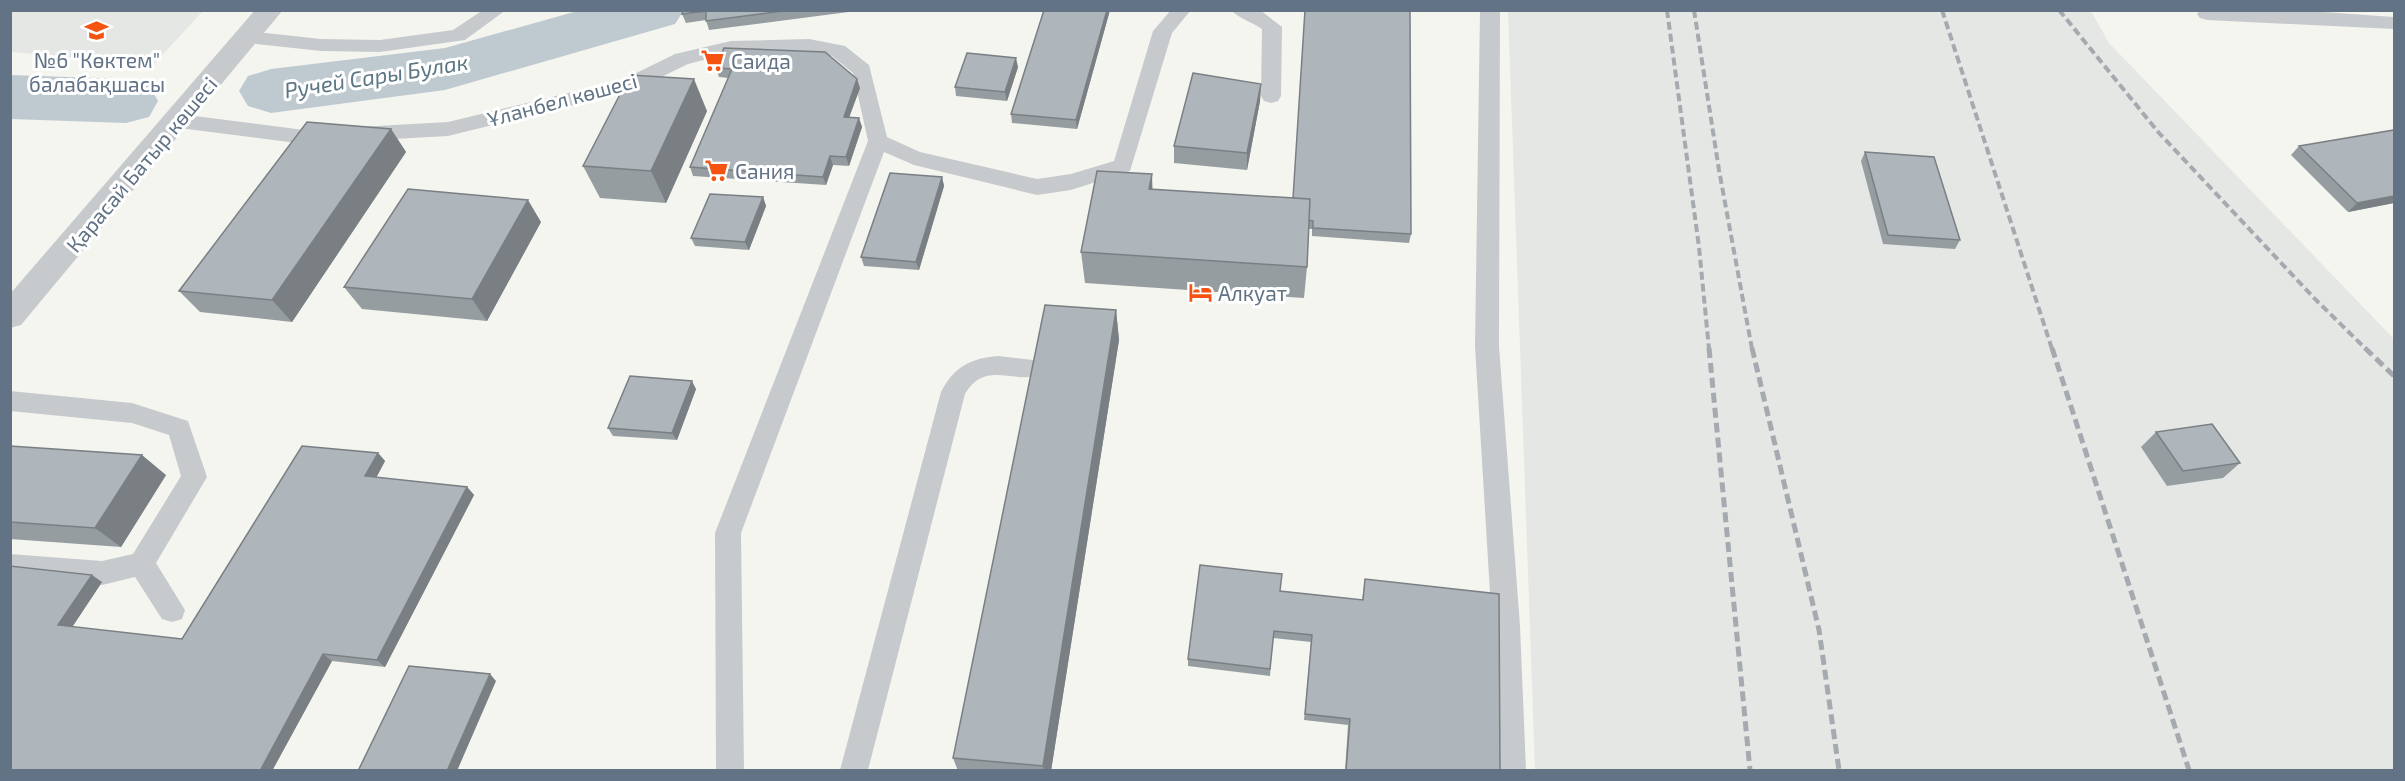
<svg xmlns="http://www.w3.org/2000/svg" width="2405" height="781" font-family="'Exo 2',sans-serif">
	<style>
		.built { fill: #e5e7e4 }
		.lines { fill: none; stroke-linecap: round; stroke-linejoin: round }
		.river { fill: #bfcad0; fill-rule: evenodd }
		.service { fill: #c7cacd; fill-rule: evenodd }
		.tertiary { fill: #c7cacd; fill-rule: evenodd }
		.rail-far1 { stroke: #a4aab0; stroke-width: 4; stroke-dasharray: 8 4; stroke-linecap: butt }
		.rail { stroke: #a4aab0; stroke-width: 5; stroke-dasharray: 10 5; stroke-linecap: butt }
		.wall { fill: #969da1 }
		.shaded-wall { fill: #7a7f83 }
		.building { fill: #aeb6bb; stroke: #7a7f83; stroke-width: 1.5 }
		.labels { text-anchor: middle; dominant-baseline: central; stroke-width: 6; stroke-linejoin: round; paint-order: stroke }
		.poi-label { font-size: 21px; fill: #617385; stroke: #fff; text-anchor: start }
		.street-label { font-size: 21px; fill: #617385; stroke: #fff }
		.water-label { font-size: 22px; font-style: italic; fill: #5c7683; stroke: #fff }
	</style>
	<rect width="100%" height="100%" fill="#f5f5f0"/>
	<path class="built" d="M 10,11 L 11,10 L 203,11 L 153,65 L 11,52 Z
		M 1508,11 L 2091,11 L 2109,43 L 2394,339 L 2394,770 L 1535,770 Z"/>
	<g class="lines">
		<path class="river" d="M 581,10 L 684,10 L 675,24 L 445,90 L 271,113 L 248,106 L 239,91 L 248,76 L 271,69 L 445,48 Z
			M 10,75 L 126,79 L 149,85 L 158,101 L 149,117 L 126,123 L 10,119 Z"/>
		<path class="service" d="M 483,10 L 506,10 L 465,40 L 380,52 L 321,51 L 248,43 L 241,41 L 238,37 L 241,33 L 248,31 L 321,39 L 380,40 L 453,30 Z
			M 1171,10 L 1191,10 L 1172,33 L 1130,171 L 1071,190 L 1037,195 L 914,165 L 884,152 L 741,533 L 744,770 L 716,770 L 715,533 L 868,141 L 853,73 L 832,56 L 809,51 L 731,53 L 688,64 L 635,90 L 448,136 L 304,144 L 179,128 L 172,126 L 169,121 L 172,116 L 179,114 L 304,130 L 448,122 L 622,80 L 675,54 L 731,41 L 809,39 L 845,46 L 869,65 L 887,137 L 920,152 L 1037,179 L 1071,174 L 1114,161 L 1153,31 Z
			M 1231,10 L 1260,10 L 1282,27 L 1281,96 L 1278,101 L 1271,103 L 1264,101 L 1261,96 L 1262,29 C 1254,23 1236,17 1231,10 Z
			M 1480,10 L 1500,10 L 1499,346 L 1520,626 L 1526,770 L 1498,770 L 1492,626 L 1475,346 Z
			M 2200,10 L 2296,10 L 2394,17 L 2394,29 L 2207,20 L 2200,18 L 2197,14 Z
			M 998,356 L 1041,361 L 1045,368 L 1041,375 C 1013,384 985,360 965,394 L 868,770 L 840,770 L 941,392 C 953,368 970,358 998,356 Z
			M 10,391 L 132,403 L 188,421 L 207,477 L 156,563 L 185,610 L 182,619 L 172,622 L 162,619 L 135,577 L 102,585 L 10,578 L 10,554 L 102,561 L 133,554 L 181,476 L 169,435 L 132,423 L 10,411 Z"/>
		<path class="tertiary" d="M 255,10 L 283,10 L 21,325 L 10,328 L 10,294 Z"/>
		<path class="rail-far1" d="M 1667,10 L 1699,247 L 1709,349
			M 1694,10 L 1719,170 L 1752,349
			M 1942,10 L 2052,349
			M 2059,10 L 2159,133 L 2316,300 L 2366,349"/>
		<path class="rail" d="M 1709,348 L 1750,770
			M 1752,348 L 1819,630 L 1839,770
			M 2052,348 L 2189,770
			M 2365,348 L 2394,376"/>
	</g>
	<path class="wall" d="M 683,10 L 864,10 L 709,30 L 706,20 L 686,23 L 682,14 Z
		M 1044,10 L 1110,10 L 1077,129 L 1012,123 L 1011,114 Z
		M 724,48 L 860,88 L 849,117 L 859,118 L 862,127 L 849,166 L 833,165 L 826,185 L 693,176 L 690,167 L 729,78 L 719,77 L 716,68 Z
		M 1018,67 L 1007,101 L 956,96 L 955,87 Z
		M 1261,84 L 1260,101 L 1247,170 L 1174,163 L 1174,146 Z
		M 707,111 L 666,203 L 600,198 L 583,166 Z
		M 391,129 L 406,152 L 292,322 L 200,312 L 179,291 Z
		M 2299,146 L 2394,203 L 2348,212 L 2291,155 Z
		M 1865,152 L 1960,240 L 1955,249 L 1883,244 L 1861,161 Z
		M 1152,174 L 1152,189 L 1411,234 L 1409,243 L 1312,236 L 1312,229 L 1309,229 L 1307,267 L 1304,298 L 1085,283 L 1081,252 Z
		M 942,177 L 944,186 L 919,270 L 864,266 L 861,257 Z
		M 763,197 L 766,206 L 749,250 L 695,246 L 691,238 Z
		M 541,222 L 487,321 L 362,309 L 344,287 Z
		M 1116,310 L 1119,340 L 1051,771 L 958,771 L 953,758 Z
		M 696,389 L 677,440 L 613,436 L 608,428 Z
		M 2156,432 L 2240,463 L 2223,478 L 2167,486 L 2141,447 Z
		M 10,446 L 166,475 L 121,547 L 10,539 Z
		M 378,453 L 385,461 L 376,477 L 467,487 L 474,495 L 385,667 L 332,661 L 272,771 L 10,771 L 10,566 L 102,582 L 72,627 L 182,639 Z
		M 1365,579 L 1500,771 L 1345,771 L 1348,725 L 1304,720 L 1311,642 L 1273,638 L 1270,676 L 1188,666 L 1188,659 L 1280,591 L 1362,600 Z"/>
	<path class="shaded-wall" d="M 1107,10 L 1110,10 L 1077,129 L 1076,120 Z
		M 1016,58 L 1018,67 L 1007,101 L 1005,92 Z
		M 694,79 L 707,111 L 666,203 L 651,171 Z
		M 857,79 L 860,88 L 846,126 L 844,117 Z
		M 1261,84 L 1260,101 L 1247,170 L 1247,153 Z
		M 859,118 L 862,127 L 849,166 L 846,157 Z
		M 391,129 L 406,152 L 292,322 L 272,300 Z
		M 830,156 L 833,165 L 826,185 L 823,177 Z
		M 1152,174 L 1153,206 L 1149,189 Z
		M 942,177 L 944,186 L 919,270 L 916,262 Z
		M 2394,196 L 2394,203 L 2348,212 L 2357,203 Z
		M 763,197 L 766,206 L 749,250 L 745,242 Z
		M 528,200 L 541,222 L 487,321 L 472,299 Z
		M 1116,310 L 1119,340 L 1051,771 L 1044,771 L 1043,766 Z
		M 692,381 L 696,389 L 677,440 L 672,433 Z
		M 378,453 L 385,461 L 373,484 L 365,476 Z
		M 142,455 L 166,475 L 121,547 L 95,528 Z
		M 467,487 L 474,495 L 385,667 L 377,660 Z
		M 92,575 L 102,582 L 69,632 L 58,625 Z
		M 323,654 L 332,661 L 272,771 L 260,771 Z
		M 490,674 L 496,681 L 457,771 L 447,771 Z"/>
	<path class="building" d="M 683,10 L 790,10 L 706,21 L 706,11 L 682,14 Z
		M 1044,10 L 1107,10 L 1076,120 L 1011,114 Z
		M 1305,10 L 1410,11 L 1411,234 L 1313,228 L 1313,221 L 1309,220 L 1310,199 L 1293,198 Z
		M 724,48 L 825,52 L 857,79 L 844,117 L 859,118 L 846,157 L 830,156 L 823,177 L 690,167 L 732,69 L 716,68 Z
		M 967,53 L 1016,58 L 1005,92 L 955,87 Z
		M 1193,73 L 1261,84 L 1247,153 L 1174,146 Z
		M 630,75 L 694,79 L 651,171 L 583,166 Z
		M 307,122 L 391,129 L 272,300 L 179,291 Z
		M 2394,130 L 2394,196 L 2357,203 L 2299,146 Z
		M 1865,152 L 1934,157 L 1960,240 L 1888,235 Z
		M 1097,171 L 1152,174 L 1149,189 L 1310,199 L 1307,267 L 1081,252 Z
		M 890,173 L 942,177 L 916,262 L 861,257 Z
		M 408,189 L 528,200 L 472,299 L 344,287 Z
		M 710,194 L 763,197 L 745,242 L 691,238 Z
		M 1045,305 L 1116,310 L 1043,766 L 953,758 Z
		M 630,376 L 692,381 L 672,433 L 608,428 Z
		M 2212,424 L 2240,463 L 2183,471 L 2156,432 Z
		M 10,446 L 142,455 L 95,528 L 10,522 Z
		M 302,446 L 378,453 L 365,476 L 467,487 L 377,660 L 323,654 L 260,771 L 10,771 L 10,566 L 92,575 L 58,625 L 182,639 Z
		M 1200,565 L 1282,574 L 1280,591 L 1363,600 L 1365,579 L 1499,594 L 1500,771 L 1346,771 L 1350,719 L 1305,714 L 1312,635 L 1274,631 L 1270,669 L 1188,659 Z
		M 409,666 L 490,674 L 447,771 L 358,771 Z"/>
	<defs>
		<symbol id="school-bare" viewBox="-9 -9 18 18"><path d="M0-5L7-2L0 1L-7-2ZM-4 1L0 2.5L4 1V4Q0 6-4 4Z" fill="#f45312" stroke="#fff" stroke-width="2.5" paint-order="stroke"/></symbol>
		<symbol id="supermarket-bare" viewBox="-9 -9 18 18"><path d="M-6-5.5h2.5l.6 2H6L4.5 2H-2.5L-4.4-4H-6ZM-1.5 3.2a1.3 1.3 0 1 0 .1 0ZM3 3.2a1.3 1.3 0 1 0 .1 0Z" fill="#f45312" stroke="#fff" stroke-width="2.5" paint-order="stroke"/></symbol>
		<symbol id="hotel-bare" viewBox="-9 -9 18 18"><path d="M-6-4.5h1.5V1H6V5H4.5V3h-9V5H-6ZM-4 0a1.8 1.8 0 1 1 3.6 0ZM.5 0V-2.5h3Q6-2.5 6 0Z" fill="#f45312" stroke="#fff" stroke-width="2.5" paint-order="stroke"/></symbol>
	</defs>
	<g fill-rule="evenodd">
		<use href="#school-bare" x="80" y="14" width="33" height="33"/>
		<use href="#supermarket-bare" x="696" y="44" width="33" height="33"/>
		<use href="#supermarket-bare" x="700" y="154" width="33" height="33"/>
		<use href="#hotel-bare" x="1184" y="276" width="33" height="33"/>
	</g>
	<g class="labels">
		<g class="poi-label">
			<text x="97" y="59" text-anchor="middle">№6 "Көктем"<tspan x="97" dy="24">балабақшасы</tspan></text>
			<text x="731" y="60">Саида</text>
			<text x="735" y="170">Сания</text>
			<text x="1218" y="292">Алкуат</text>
		</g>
		<g class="street-label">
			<text transform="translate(562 99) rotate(-15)">Ұланбел көшесі</text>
			<text transform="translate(141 164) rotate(-50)">Қарасай Батыр көшесі</text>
		</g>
		<g class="water-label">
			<text transform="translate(376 75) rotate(-9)">Ручей Сары Булак</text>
		</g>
	</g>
	<rect width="2405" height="781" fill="none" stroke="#617385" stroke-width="24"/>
</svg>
